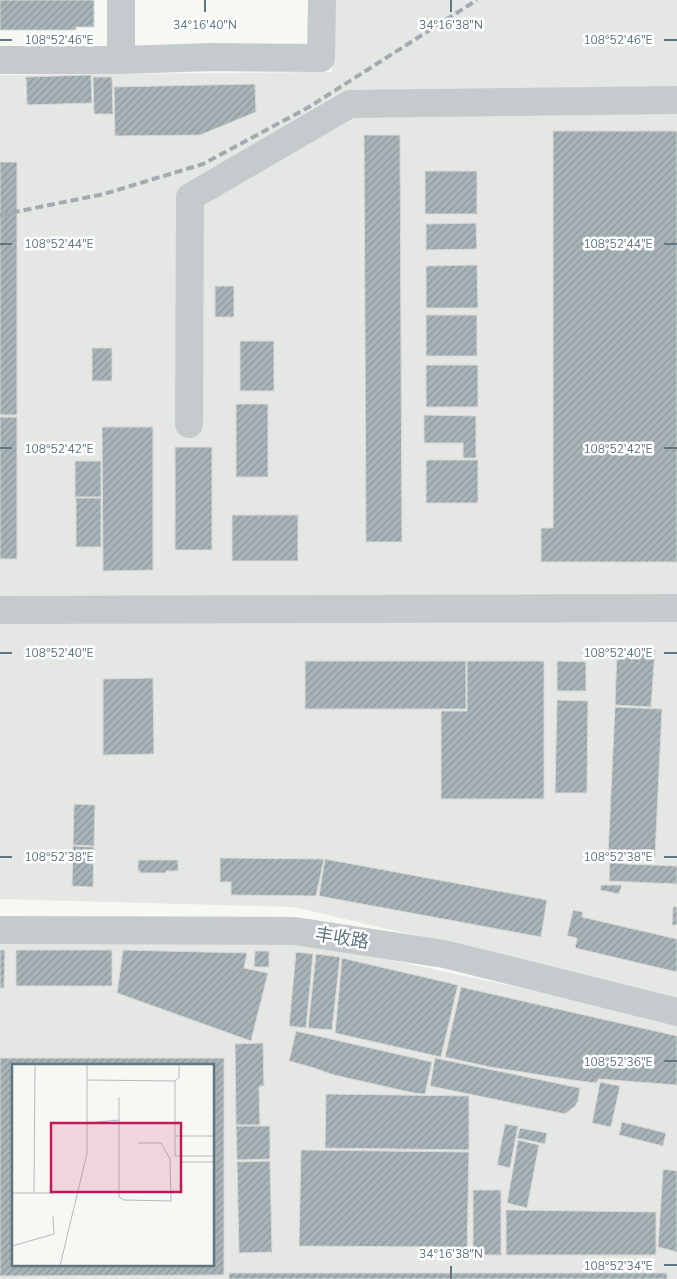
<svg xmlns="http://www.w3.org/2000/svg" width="677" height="1279" font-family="'Nunito Sans','Noto Sans SC',sans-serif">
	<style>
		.built { fill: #e5e7e5; fill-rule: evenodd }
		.building { fill: url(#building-hatch); stroke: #d9d9d6; fill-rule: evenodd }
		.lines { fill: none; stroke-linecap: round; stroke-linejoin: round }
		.street { stroke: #c5cacc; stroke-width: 28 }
		.rail { stroke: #a3abb0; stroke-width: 4; stroke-dasharray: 8 4; stroke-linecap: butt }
		.ticks { fill: none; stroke: #607681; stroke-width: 2 }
		.labels { text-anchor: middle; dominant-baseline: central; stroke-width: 5; stroke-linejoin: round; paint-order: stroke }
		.street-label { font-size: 18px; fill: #607681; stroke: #fff }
		.inset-road { fill: none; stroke: #b2bbbf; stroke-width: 1 }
		.view { fill: #c2185b; fill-opacity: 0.15; stroke: #c2185b; stroke-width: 2.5 }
		.inset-edge { fill: none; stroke: #607681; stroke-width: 2.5 }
		.ticks-label { font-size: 12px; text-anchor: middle; fill: #607681; stroke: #fff; stroke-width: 5; stroke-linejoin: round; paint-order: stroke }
	</style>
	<defs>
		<pattern id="building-hatch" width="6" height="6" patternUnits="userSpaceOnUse" patternTransform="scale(1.25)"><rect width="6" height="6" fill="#a8b4b8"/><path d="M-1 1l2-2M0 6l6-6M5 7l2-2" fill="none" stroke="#8c979b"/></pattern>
	</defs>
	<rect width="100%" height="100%" fill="#f7f7f4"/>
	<path class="built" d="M 334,0 L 677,0 L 677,997 L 294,907 L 0,899 L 0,75 L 332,72 Z
		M 0,930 L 322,945 L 677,1022 L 677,1279 L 0,1279 ZM 14,1065 L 214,1065 L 214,1265 L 14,1265 Z"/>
	<path class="building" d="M 0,0 L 94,0 L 94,27 L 76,27 L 76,30 L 0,30 Z
		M 91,75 L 92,103 L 27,105 L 26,77 Z
		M 93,77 L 112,77 L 113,114 L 94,114 Z
		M 255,84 L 256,112 L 200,135 L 115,136 L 114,87 Z
		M 553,131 L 677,131 L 677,562 L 541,562 L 541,528 L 553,528 Z
		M 364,135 L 400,135 L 402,542 L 366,542 Z
		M 0,162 L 17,162 L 17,415 L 0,415 Z
		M 425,171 L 477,171 L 477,214 L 425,214 Z
		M 476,223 L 477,249 L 426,250 L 426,224 Z
		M 477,265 L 478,308 L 426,308 L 426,266 Z
		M 215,286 L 234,286 L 234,317 L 215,317 Z
		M 426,315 L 477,315 L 477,356 L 426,356 Z
		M 240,341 L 274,341 L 274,391 L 240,391 Z
		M 92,348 L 112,348 L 112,381 L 92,381 Z
		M 426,365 L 478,365 L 478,407 L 426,407 Z
		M 236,404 L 268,404 L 268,477 L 236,477 Z
		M 424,415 L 476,416 L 476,458 L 463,458 L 463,443 L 424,443 Z
		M 0,417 L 17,417 L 17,559 L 0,559 Z
		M 102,427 L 153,427 L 153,570 L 103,571 Z
		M 175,447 L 212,447 L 212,550 L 175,550 Z
		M 426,460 L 478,460 L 478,503 L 426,503 Z
		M 75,461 L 101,461 L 101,497 L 75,497 Z
		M 76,498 L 101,498 L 101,547 L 76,547 Z
		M 232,515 L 298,515 L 298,561 L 232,561 Z
		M 617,648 L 655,650 L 651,707 L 615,705 Z
		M 305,661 L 466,661 L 466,709 L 305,709 Z
		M 467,661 L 544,661 L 544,799 L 441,799 L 441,711 L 467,711 Z
		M 557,661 L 586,662 L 586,691 L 557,691 Z
		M 153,678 L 154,754 L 103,755 L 103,679 Z
		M 557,700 L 588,701 L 587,793 L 555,793 Z
		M 615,707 L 662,709 L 655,857 L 608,855 Z
		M 74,804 L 95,805 L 94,846 L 73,845 Z
		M 73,846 L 94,847 L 93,887 L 72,886 Z
		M 610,857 L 625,858 L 625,864 L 677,866 L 677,884 L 609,881 Z
		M 220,858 L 324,859 L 316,896 L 231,895 L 231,882 L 220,882 Z
		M 325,859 L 547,900 L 541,937 L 319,896 Z
		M 138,860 L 178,860 L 178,871 L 166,871 L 166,873 L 140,873 L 140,871 L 138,871 Z
		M 601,885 L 622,885 L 619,894 L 600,890 Z
		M 673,907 L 677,907 L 677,925 L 672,925 Z
		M 573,910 L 583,912 L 582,917 L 677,939 L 677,972 L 575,948 L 577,938 L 567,936 Z
		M 0,950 L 5,950 L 4,988 L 0,988 Z
		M 16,950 L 112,950 L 112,986 L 16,986 Z
		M 123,950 L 247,953 L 244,968 L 268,973 L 251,1041 L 117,993 Z
		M 255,951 L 269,951 L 269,967 L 254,967 Z
		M 296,952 L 313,954 L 306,1028 L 289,1026 Z
		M 316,954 L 340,957 L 332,1030 L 308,1028 Z
		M 342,958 L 458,985 L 441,1057 L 335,1033 Z
		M 461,987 L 677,1036 L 677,1085 L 599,1079 L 596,1083 L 572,1080 L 490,1067 L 445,1057 Z
		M 296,1031 L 432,1062 L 425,1094 L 414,1093 L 334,1075 L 311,1067 L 289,1061 Z
		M 263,1043 L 264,1086 L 260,1086 L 259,1088 L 260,1125 L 236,1125 L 235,1044 Z
		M 0,1058 L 224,1058 L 224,1275 L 0,1276 ZM 14,1065 L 214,1065 L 214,1265 L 14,1265 Z
		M 435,1058 L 580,1088 L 578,1101 L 575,1106 L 565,1114 L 430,1086 Z
		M 600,1082 L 620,1086 L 611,1127 L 592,1123 Z
		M 326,1094 L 469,1096 L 469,1150 L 325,1148 Z
		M 622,1122 L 666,1133 L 663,1146 L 619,1135 Z
		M 505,1124 L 518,1126 L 510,1168 L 497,1165 Z
		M 236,1126 L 270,1126 L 270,1159 L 237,1160 Z
		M 520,1128 L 547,1133 L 545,1144 L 517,1138 Z
		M 518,1140 L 539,1145 L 527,1208 L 507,1203 Z
		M 301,1150 L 469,1152 L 467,1256 L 455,1255 L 455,1249 L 449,1247 L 299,1246 Z
		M 270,1161 L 272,1252 L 239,1253 L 237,1162 Z
		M 663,1169 L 677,1171 L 677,1252 L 658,1247 Z
		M 473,1190 L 501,1190 L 501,1253 L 502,1255 L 473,1255 Z
		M 506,1210 L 656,1212 L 656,1255 L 506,1255 Z
		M 229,1273 L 667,1273 L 667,1279 L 229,1279 Z"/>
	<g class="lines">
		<path class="street" d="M 0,60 L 121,60 L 121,0
			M 121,60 L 213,57 L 321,58 L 322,0
			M 189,424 L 190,197 L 350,104 L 677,100
			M 0,610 L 677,608
			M 0,930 L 295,931 L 444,954 L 677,1012"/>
		<path class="rail" d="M 0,215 L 104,194 L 203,164 L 309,107 L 477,0"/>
	</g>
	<path class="ticks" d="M 205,0 L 205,12M 451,0 L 451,12M 0,40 L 12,40M 664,40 L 677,40M 0,244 L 12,244M 664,244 L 677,244M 0,448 L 12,448M 664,448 L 677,448M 0,653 L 12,653M 664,653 L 677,653M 0,857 L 12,857M 664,857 L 677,857M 664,1061 L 677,1061M 664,1265 L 677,1265M 451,1266 L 451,1279"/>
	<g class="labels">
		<g class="street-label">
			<text transform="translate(342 938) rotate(9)">丰收路</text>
		</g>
	</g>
	<g transform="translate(12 1064)">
		<rect width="202" height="202" fill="#f7f7f4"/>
		<path class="inset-road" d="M 75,0 L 75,16M 163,17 L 163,72 L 203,72M 107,33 L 107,133 L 112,136 L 159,137 L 158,95 L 149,79 L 126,79M 75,59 L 107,56M 163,72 L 163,92 L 203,92M 169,98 L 203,98M 0,129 L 42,129M 22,129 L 23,0M 0,182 L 42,170 L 41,152M 48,202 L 75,89 L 75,16 L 163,17 L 167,14 L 167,0"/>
		<path class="view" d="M 39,59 L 169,59 L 169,128 L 39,128 Z"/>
		<rect width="202" height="202" class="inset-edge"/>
	</g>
	<g class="ticks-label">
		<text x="205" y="29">34°16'40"N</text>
		<text x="451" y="29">34°16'38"N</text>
		<text x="618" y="44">108°52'46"E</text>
		<text x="59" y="44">108°52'46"E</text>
		<text x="618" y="248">108°52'44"E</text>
		<text x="59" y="248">108°52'44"E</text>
		<text x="618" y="453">108°52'42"E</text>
		<text x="59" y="453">108°52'42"E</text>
		<text x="618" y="657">108°52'40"E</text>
		<text x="59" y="657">108°52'40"E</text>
		<text x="618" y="861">108°52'38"E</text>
		<text x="59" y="861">108°52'38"E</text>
		<text x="618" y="1066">108°52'36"E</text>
		<text x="451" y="1258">34°16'38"N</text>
		<text x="618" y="1270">108°52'34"E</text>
	</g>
</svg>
